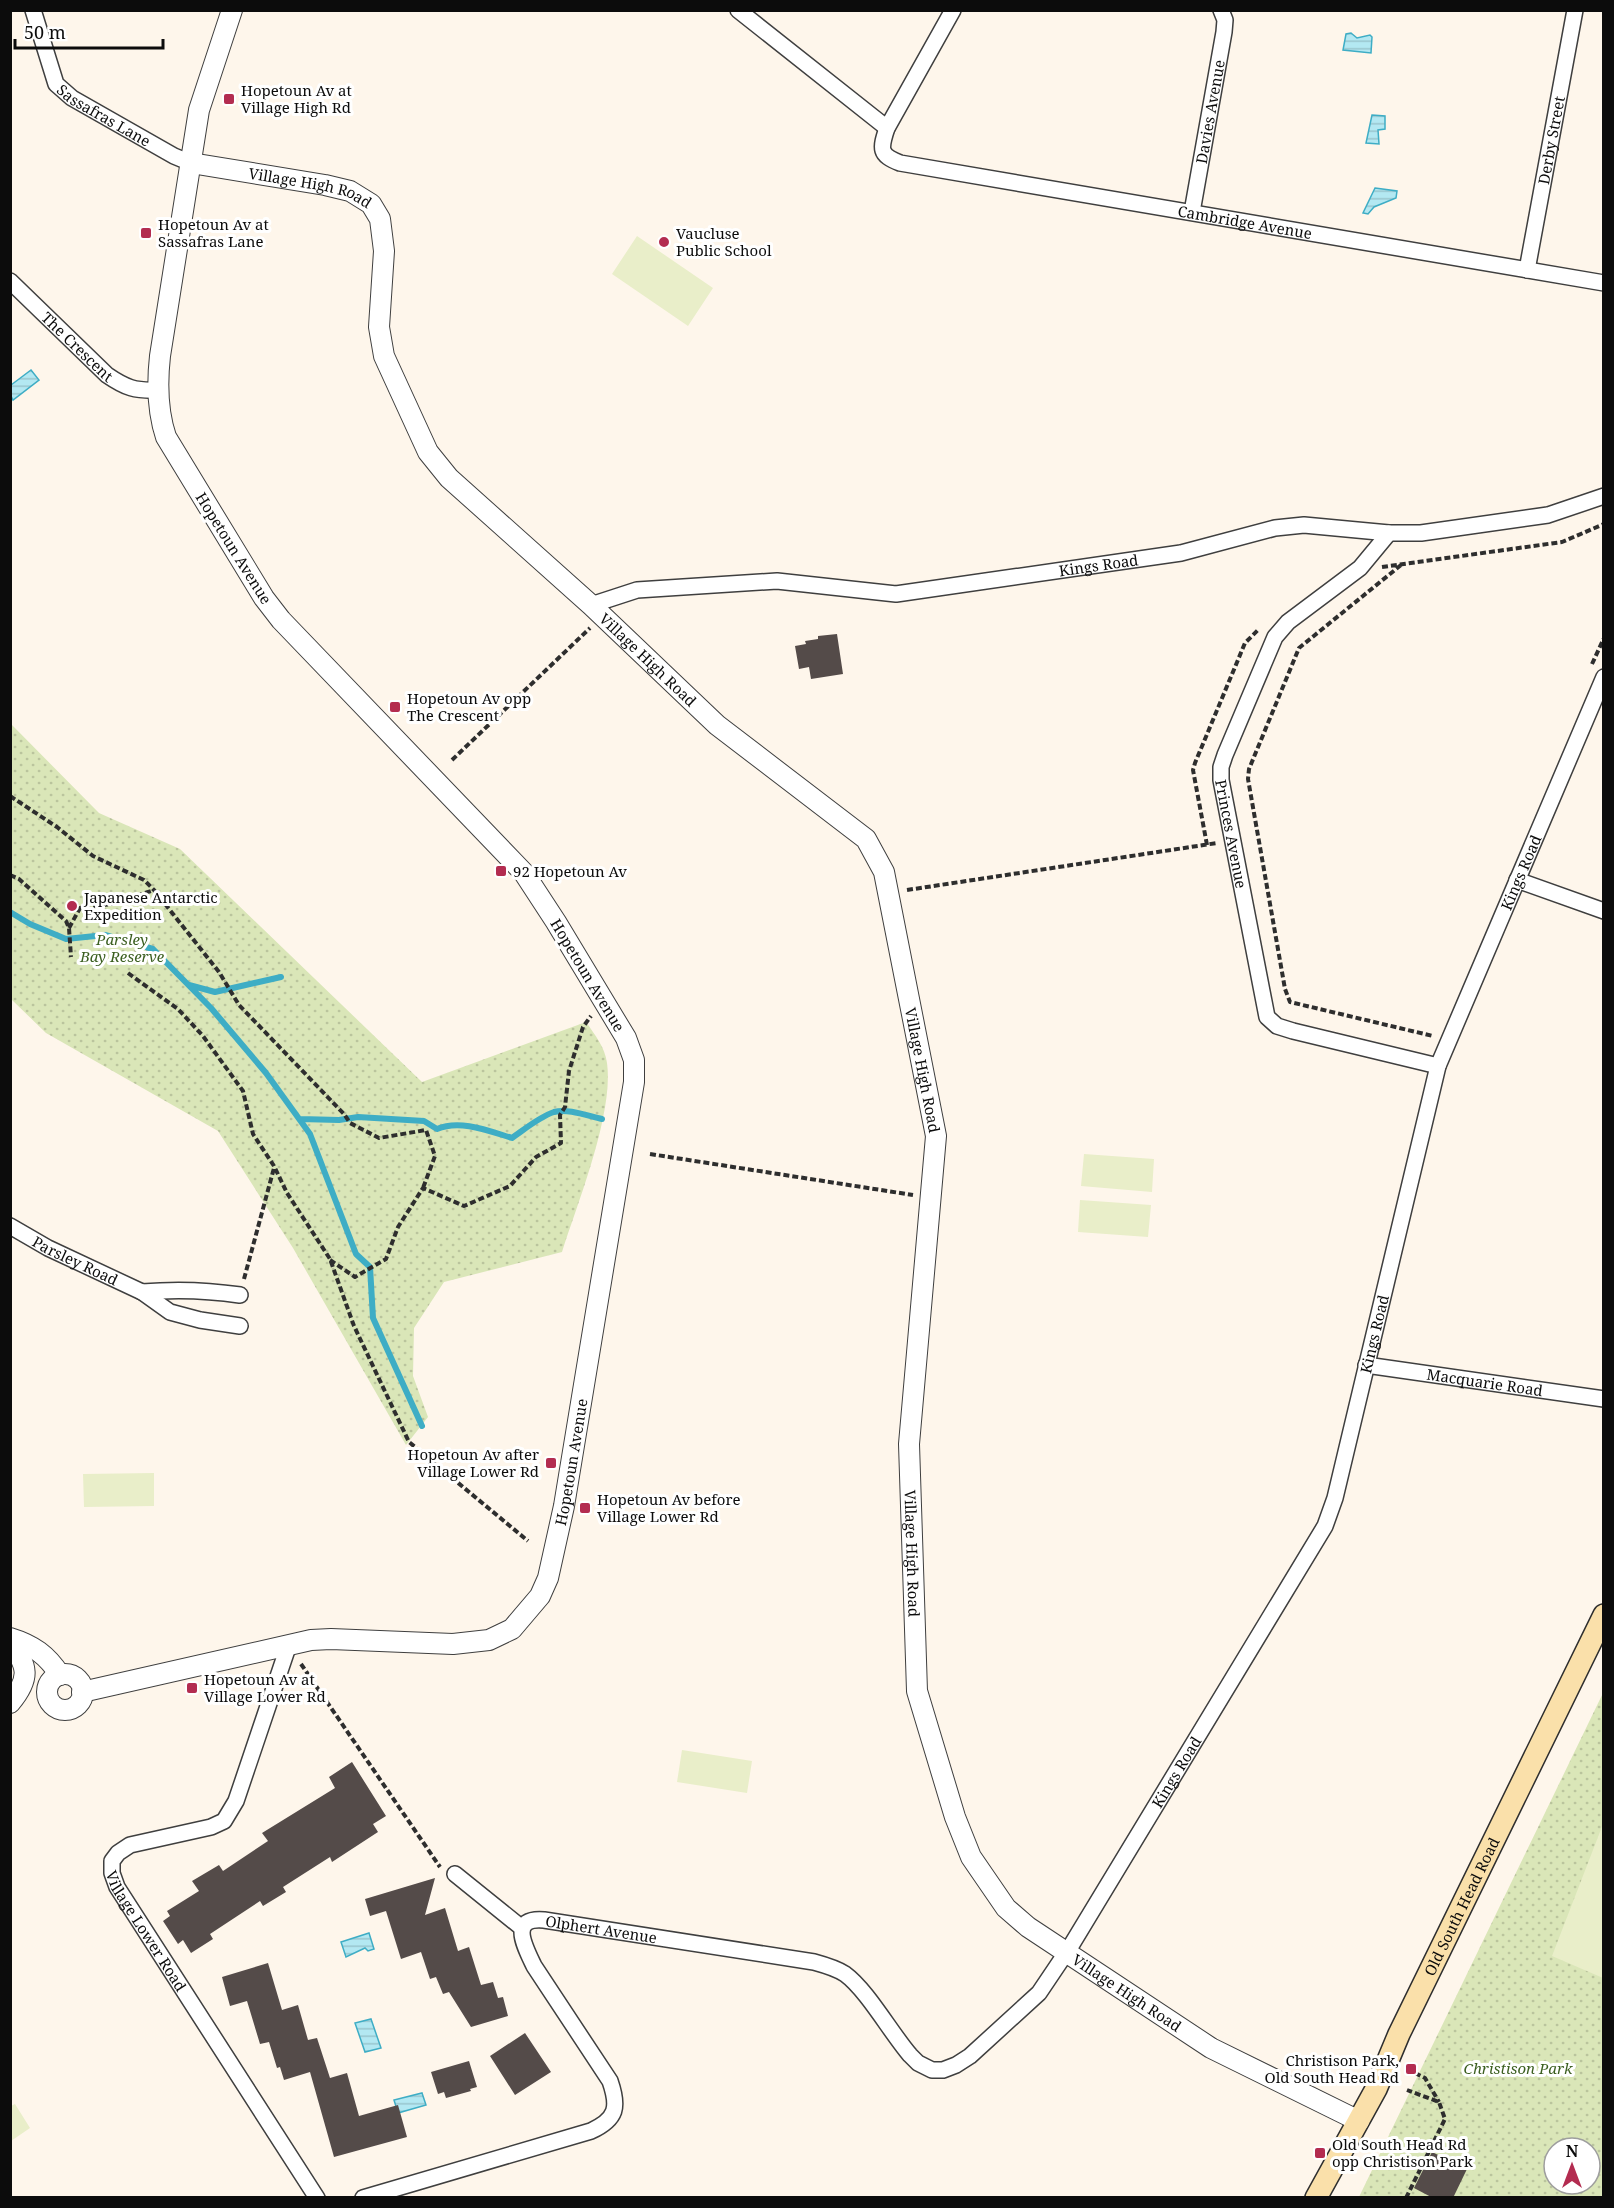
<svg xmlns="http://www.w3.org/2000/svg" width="1614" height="2208" font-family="'Noto Serif',serif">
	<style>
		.park { fill: url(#park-dots); fill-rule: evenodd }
		.pitch { fill: #e9eec9 }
		.water { fill: url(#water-rules); stroke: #3eadc5; stroke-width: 1.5 }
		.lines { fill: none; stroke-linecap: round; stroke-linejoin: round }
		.stream { stroke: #3eadc5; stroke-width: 6 }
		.building { fill: #544b49 }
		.minor-casing { stroke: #3f3f3f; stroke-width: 18 }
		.tertiary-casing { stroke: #3f3f3f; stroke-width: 22 }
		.secondary-casing { stroke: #2e2e2e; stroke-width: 24 }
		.path { stroke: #2e2e2e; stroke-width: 4; stroke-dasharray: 6 3; stroke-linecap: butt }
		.minor { stroke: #fff; stroke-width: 15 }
		.tertiary { stroke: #fff; stroke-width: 20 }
		.secondary { stroke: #fae0aa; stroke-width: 21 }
		.poi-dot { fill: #b32c50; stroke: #fff; stroke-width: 2 }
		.labels { text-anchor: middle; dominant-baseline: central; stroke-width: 6; stroke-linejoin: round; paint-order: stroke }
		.poi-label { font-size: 15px; fill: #0c0c0c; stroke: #fff; text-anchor: start }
		.street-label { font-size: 15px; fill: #0c0c0c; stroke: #fff }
		.park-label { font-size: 15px; font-style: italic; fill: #3b5f20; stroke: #fff }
	</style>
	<defs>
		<pattern id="park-dots" width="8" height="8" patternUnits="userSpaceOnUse" patternTransform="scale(1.5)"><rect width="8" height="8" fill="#dae6b8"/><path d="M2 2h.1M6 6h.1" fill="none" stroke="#bac49d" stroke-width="1.8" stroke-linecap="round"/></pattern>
		<pattern id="water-rules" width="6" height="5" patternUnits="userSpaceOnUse" patternTransform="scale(1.5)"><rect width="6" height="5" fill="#b3e8f2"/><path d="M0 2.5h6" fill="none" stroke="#99c6ce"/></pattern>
	</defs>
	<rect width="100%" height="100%" fill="#fef6eb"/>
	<path class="park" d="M 11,724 L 99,813 L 180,849 L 422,1082 L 586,1022 C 595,1035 605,1047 607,1063 C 614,1113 578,1202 562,1252 L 444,1282 L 414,1328 L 413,1376 L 428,1417 L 406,1445 L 293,1248 L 218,1131 L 46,1033 L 11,999 Z
		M 1603,1693 L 1603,2197 L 1359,2197 ZM 1554,2148 L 1590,2148 L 1590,2184 L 1554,2184 Z"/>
	<path class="pitch" d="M 637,236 L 713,288 L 688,326 L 612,274 Z
		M 1084,1154 L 1154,1159 L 1152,1192 L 1081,1186 Z
		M 1080,1200 L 1151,1205 L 1148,1237 L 1078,1232 Z
		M 154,1473 L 154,1506 L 84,1507 L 83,1474 Z
		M 682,1750 L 752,1761 L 747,1793 L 677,1782 Z
		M 1603,1824 L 1603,1978 L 1552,1956 Z
		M 15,2104 L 30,2128 L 11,2141 L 11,2106 Z"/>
	<path class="water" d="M 1351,33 L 1357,38 L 1370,35 L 1372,37 L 1371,53 L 1343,50 L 1346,34 Z
		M 1372,115 L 1385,116 L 1385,129 L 1378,130 L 1379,144 L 1366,143 Z
		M 1375,188 L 1397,191 L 1396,198 L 1374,207 L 1368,214 L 1363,213 Z
		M 31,370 L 39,380 L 13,400 L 11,396 L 11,385 Z
		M 369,1933 L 374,1949 L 368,1951 L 365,1948 L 346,1957 L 341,1942 Z
		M 371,2019 L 381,2048 L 365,2052 L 355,2023 Z
		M 422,2093 L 426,2105 L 398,2113 L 394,2100 Z"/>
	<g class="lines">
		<path class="stream" d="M 10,912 L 30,924 L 66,939 L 105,935 L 153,949 L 211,1008 L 266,1073 L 310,1134 L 356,1254 L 370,1267 L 373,1318 L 422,1426
			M 189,985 L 215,992 L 281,977
			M 300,1119 L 339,1120 L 358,1117 L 424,1121 L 437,1129 C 460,1119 489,1131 512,1138 C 525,1129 539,1117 554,1112 C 568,1108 588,1116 602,1119"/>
	</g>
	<path class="building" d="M 837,634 L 843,674 L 811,679 L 809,667 L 799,669 L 795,646 L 806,644 L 805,641 L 818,639 L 818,636 Z
		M 352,1762 L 386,1816 L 373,1824 L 378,1832 L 332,1862 L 330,1857 L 283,1887 L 286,1892 L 263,1906 L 260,1901 L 210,1934 L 213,1939 L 191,1953 L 183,1940 L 178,1944 L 163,1921 L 170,1916 L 167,1911 L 199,1891 L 192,1881 L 219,1865 L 223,1871 L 268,1841 L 262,1833 L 335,1788 L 329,1777 Z
		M 435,1878 L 425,1915 L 445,1908 L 458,1951 L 469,1947 L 481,1985 L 493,1982 L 498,1998 L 503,1997 L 508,2016 L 471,2027 L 449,1992 L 443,1994 L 436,1977 L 430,1979 L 421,1952 L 401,1959 L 386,1911 L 370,1916 L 365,1899 Z
		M 268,1963 L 282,2010 L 298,2005 L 308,2040 L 317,2038 L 330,2078 L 347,2073 L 359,2116 L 398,2105 L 407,2137 L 334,2157 L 310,2072 L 284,2080 L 280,2067 L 277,2068 L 269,2042 L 260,2044 L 247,2001 L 230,2006 L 222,1977 Z
		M 525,2033 L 551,2072 L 515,2095 L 490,2056 Z
		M 469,2061 L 477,2087 L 470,2089 L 471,2091 L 446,2098 L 444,2092 L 438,2094 L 431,2072 Z
		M 1432,2152 L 1467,2169 L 1453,2198 L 1433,2198 L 1414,2188 Z"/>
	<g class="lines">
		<defs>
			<g id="minor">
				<path id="s1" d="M 33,10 L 56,84 L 72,98 L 174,156 L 191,163"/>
				<path d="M 738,10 L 887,128"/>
				<path id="s2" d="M 953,10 L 887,128 C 880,149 879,155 900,163 L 1604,283"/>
				<path id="s3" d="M 1192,212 L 1224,32 L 1225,20 L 1221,10"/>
				<path id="s4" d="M 1527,270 L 1575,10"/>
				<path id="s5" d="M 10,281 L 107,375 C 126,388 135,391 158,390"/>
				<path id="s6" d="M 1389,533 L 1360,568 L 1288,622 L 1275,637 L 1225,755 L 1221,767 L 1221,780 L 1267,1017 L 1277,1026 L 1293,1031 L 1438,1066"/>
				<path id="s7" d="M 591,605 L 637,590 L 777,581 L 896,594 L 1181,553 L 1275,528 L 1304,525 L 1389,533 L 1421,533 L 1548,515 L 1604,496"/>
				<path d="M 1517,880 L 1604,911"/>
				<path id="s8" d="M 10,1226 L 48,1248 L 142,1292 L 170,1312 L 200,1320 L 240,1326"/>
				<path d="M 142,1292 C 176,1289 207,1290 240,1295"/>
				<path id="s9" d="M 1366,1365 L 1604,1399"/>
				<path id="s10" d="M 289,1644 L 236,1801 L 224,1821 L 211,1827 L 130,1845 L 118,1853 L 112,1861 L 112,1873 L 117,1887 L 317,2198"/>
				<path d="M 455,1874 L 522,1928"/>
				<path id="s11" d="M 363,2198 L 591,2131 C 617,2119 619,2107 610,2081 L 534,1966 C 525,1947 508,1917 544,1920 L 814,1962 C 825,1965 836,1968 845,1974 C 867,1990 891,2033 910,2055 L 918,2063 L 932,2070 L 943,2070 L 956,2065 L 970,2056 L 1039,1993 L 1072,1944 L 1325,1526 L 1335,1498 L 1438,1066 L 1604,677"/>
			</g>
			<g id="tertiary">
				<path id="s12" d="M 191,163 L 325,185 L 350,191 L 371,204 L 380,219 L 384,251 L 379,327 L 384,356 L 428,452 L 449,478 L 591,605 L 717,725 L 866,839 L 884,872 L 936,1136 L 909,1444 L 917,1691 L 955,1817 L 971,1857 L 1006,1908 L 1028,1927 L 1211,2048 L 1359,2121"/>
				<path d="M 10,1638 C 33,1645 47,1655 60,1675"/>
				<path d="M 10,1642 C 28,1666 31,1678 10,1703"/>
				<circle cx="65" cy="1692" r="18"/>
				<path id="s13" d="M 82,1692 L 311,1640 L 331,1639 L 453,1644 L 489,1640 L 512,1629 L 540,1596 L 548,1578 L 564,1506 L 634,1082 L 634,1060 L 626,1038 L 556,922 L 524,873 L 281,620 L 264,598 L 166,437 C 157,410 157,383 160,356 L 199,110 L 232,10"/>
			</g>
			<g id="secondary">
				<path id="s14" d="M 1316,2198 L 1376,2089 L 1399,2034 L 1604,1615"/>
			</g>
		</defs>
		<use href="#minor" class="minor-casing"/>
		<use href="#tertiary" class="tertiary-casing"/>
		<use href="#secondary" class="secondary-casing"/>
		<path class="path" d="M 1401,565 L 1299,648 L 1249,769 L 1248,779 L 1285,989 L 1290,1002 L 1433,1036
			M 1382,567 L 1562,542 L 1604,524
			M 1592,664 L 1604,638
			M 452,760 L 590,628
			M 10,796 L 57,827 L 93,856 L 144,880 L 154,890
			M 1207,845 L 1193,770 L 1195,763 L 1245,643 L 1259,629
			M 10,875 L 19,879 L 66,921 L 69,928 L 71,957
			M 907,890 L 1217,843
			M 69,928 L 80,908 L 112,904 L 154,890 L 219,972 L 239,1005 L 344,1114 L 350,1123 L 379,1138 L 426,1130 L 435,1156 L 423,1188
			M 128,973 L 178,1009 L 203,1036 L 243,1091 L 253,1134 L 274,1166 L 287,1193 L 330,1259 L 354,1326 L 409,1442 L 528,1541
			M 650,1154 L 913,1195
			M 330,1260 L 355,1277 L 386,1259 L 398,1227 L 423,1188 L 464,1206 L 510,1186 L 536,1157 L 561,1143 L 560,1115 L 565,1107 L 569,1071 L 583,1027 L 591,1016
			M 244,1279 L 274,1168
			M 301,1664 L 440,1867
			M 1415,2073 L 1425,2078 L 1439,2102
			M 1406,2198 L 1445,2119 L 1439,2102 L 1407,2090"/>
		<use href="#minor" class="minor"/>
		<use href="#tertiary" class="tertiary"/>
		<use href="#secondary" class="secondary"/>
	</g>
	<g class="poi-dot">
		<rect x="223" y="93" width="12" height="12" rx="3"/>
		<rect x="140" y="227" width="12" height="12" rx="3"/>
		<circle cx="664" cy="242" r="6"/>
		<rect x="389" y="701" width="12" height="12" rx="3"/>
		<rect x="495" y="865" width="12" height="12" rx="3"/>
		<circle cx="72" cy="906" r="6"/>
		<rect x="545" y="1457" width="12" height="12" rx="3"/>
		<rect x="579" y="1502" width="12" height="12" rx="3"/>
		<rect x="186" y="1682" width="12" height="12" rx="3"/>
		<rect x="1405" y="2063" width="12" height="12" rx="3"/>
		<rect x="1314" y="2147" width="12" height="12" rx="3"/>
	</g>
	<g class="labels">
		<g class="poi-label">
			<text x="241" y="90">Hopetoun Av at<tspan x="241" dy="17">Village High Rd</tspan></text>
			<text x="158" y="224">Hopetoun Av at<tspan x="158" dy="17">Sassafras Lane</tspan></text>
			<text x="676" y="233">Vaucluse<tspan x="676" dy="17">Public School</tspan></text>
			<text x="407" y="698">Hopetoun Av opp<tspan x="407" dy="17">The Crescent</tspan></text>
			<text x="513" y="871">92 Hopetoun Av</text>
			<text x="84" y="897">Japanese Antarctic<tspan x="84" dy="17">Expedition</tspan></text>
			<text x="539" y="1454" text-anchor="end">Hopetoun Av after<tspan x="539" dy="17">Village Lower Rd</tspan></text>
			<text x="597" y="1499">Hopetoun Av before<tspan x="597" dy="17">Village Lower Rd</tspan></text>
			<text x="204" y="1679">Hopetoun Av at<tspan x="204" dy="17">Village Lower Rd</tspan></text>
			<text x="1399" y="2060" text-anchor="end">Christison Park,<tspan x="1399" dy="17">Old South Head Rd</tspan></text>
			<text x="1332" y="2144">Old South Head Rd<tspan x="1332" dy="17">opp Christison Park</tspan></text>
		</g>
		<g class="street-label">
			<text stroke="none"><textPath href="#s3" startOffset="102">Davies Avenue</textPath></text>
			<text stroke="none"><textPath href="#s1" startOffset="135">Sassafras Lane</textPath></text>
			<text stroke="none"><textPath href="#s4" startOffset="132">Derby Street</textPath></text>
			<text stroke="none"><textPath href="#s12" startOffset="122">Village High Road</textPath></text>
			<text stroke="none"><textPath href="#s2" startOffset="530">Cambridge Avenue</textPath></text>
			<text stroke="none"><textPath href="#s5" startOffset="94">The Crescent</textPath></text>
			<text transform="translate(234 548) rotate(58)">Hopetoun Avenue</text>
			<text stroke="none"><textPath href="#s7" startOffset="513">Kings Road</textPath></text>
			<text stroke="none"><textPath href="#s12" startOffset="750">Village High Road</textPath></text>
			<text stroke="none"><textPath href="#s6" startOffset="364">Princes Avenue</textPath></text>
			<text stroke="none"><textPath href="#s11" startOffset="2307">Kings Road</textPath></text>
			<text transform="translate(588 975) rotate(59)">Hopetoun Avenue</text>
			<text stroke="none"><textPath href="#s12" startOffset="1272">Village High Road</textPath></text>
			<text stroke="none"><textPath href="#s8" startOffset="74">Parsley Road</textPath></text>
			<text stroke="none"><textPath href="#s11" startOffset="1821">Kings Road</textPath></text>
			<text stroke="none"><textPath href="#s9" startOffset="120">Macquarie Road</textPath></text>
			<text stroke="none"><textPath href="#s13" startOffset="620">Hopetoun Avenue</textPath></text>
			<text stroke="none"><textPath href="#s12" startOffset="1758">Village High Road</textPath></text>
			<text stroke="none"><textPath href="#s11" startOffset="1335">Kings Road</textPath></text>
			<text stroke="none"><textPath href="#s14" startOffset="326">Old South Head Road</textPath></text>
			<text stroke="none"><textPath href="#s10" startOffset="390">Village Lower Road</textPath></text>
			<text stroke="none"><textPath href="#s11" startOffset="560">Olphert Avenue</textPath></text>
			<text stroke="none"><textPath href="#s12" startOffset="2280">Village High Road</textPath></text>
		</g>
		<g class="park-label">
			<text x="122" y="939">Parsley<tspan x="122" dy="17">Bay Reserve</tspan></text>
			<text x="1518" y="2068">Christison Park</text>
		</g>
	</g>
	<rect width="1614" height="2208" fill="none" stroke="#0c0c0c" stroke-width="24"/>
	<g transform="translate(1572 2166)"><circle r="28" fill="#ffffff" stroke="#9e9e9e" stroke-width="1.5"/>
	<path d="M0-4.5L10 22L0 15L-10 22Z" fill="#b32c50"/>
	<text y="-9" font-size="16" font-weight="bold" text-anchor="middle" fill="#0c0c0c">N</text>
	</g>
	<path d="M15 39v9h148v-9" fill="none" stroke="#0c0c0c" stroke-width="3"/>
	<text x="24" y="39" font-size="18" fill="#0c0c0c" stroke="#ffffff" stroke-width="4.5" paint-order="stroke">50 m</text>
</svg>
